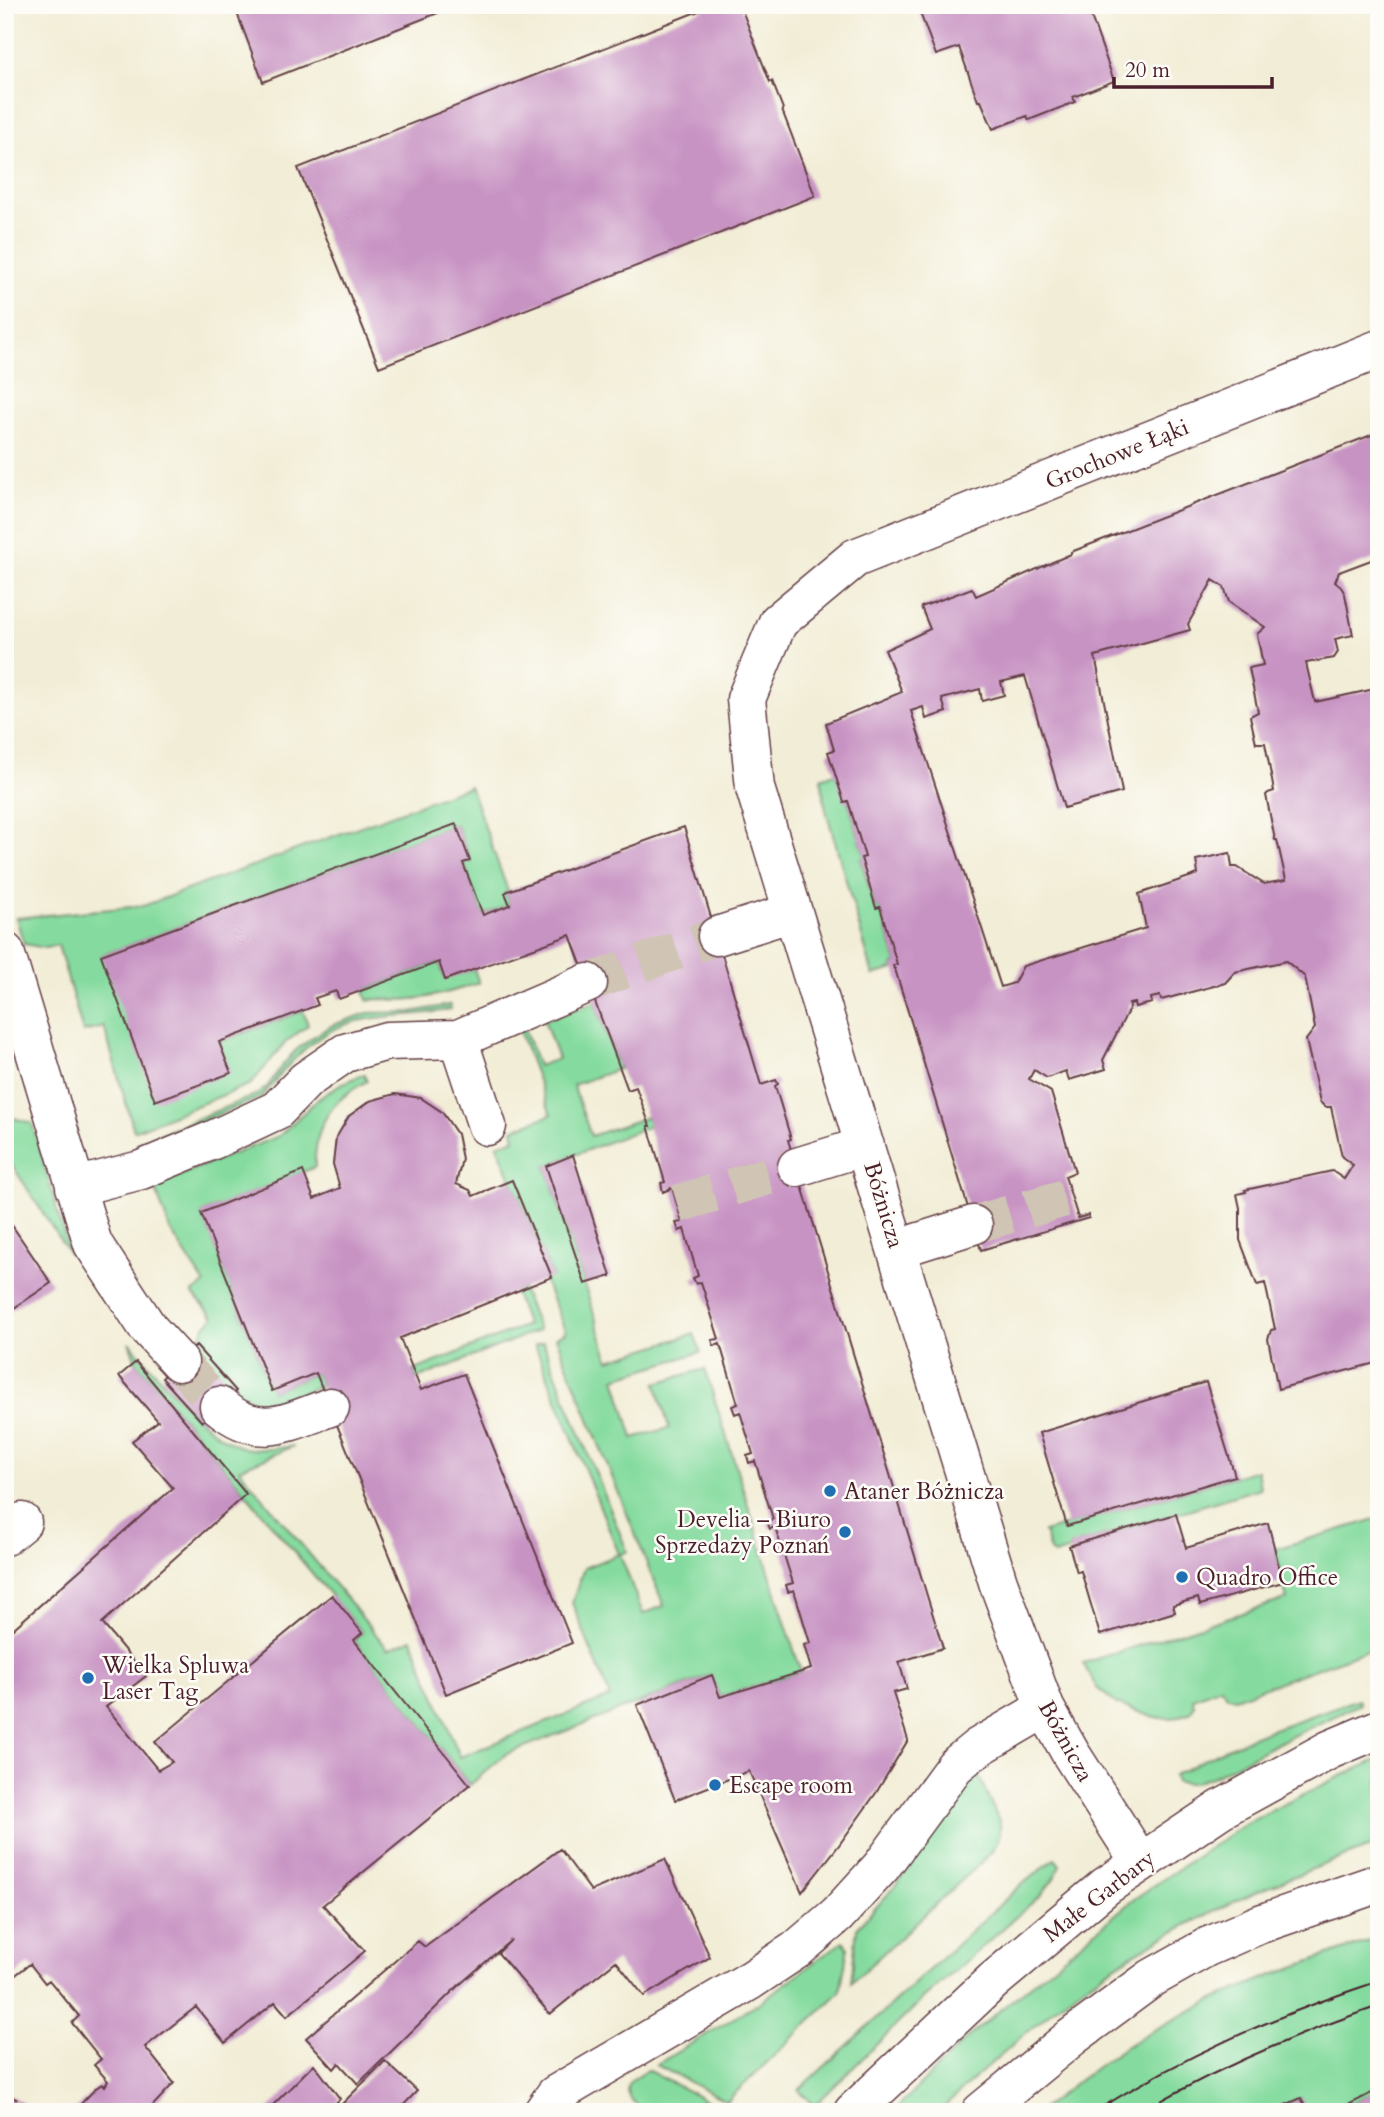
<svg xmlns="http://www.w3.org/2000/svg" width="1384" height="2117" font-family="Cardo,serif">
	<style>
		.green { fill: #85db9f; stroke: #687d65; stroke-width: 2 }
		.building { fill: #c793c3; fill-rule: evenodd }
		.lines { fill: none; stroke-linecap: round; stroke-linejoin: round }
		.minor-tunnel { stroke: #d0c4b4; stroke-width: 38; stroke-dasharray: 38 19; stroke-linecap: butt }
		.minor-casing { stroke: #633e45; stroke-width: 41 }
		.minor { stroke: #fff; stroke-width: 38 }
		.tram { stroke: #4a1f2b; stroke-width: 2 }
		.poi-dot { fill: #1f6fb2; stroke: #fdfcf7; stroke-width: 2.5 }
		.labels { text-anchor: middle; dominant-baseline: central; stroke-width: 5; stroke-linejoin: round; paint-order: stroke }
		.street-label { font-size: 23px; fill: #4a1f2b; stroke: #fdfcf7 }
		.poi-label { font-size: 23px; fill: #4a1f2b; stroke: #fdfcf7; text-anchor: start }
	</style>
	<rect width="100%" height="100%" fill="#fdfcf7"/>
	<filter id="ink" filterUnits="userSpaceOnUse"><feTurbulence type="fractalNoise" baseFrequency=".0143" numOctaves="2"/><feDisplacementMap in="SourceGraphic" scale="14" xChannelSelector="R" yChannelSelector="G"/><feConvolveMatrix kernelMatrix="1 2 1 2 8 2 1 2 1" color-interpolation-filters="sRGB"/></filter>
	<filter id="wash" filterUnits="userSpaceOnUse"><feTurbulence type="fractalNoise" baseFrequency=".00686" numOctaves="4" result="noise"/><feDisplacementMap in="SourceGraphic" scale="28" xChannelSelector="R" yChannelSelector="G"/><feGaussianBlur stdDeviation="1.57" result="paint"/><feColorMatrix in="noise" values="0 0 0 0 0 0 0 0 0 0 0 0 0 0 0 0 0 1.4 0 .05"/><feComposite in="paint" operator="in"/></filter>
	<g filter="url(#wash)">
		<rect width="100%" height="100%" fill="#f2edd6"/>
		<path class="green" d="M 835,773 L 848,801 L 865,857 L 861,859 L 875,908 L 880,907 L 897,964 L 893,965 L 894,969 L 873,975 L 826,810 L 821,778 Z
			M 470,786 L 508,891 L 505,893 L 510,905 L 483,915 L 463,863 L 470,860 L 456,824 L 102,955 L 230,1073 L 219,1042 L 303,1011 L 308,1025 L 286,1042 L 251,1084 L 134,1131 L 104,1027 L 83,1032 L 58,945 L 45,948 L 24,944 L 16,918 L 143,906 Z
			M 439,962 L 445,979 L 474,969 L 479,983 C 457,990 436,997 412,999 C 397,1001 382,998 367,1000 L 364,990 Z
			M 595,1002 L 619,1069 L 573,1085 L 591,1136 L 647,1117 L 650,1126 L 546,1166 L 609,1360 L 694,1334 L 701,1352 L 615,1378 L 633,1438 L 669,1428 L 656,1383 L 705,1369 L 801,1672 L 720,1697 L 711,1675 L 506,1754 L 470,1785 L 354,1640 L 362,1633 L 136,1362 L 129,1342 C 156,1372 206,1439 245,1448 C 262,1451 278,1448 294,1446 L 239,1469 L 388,1649 L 412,1639 L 460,1757 L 610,1697 L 572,1603 L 584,1568 L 619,1554 L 535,1345 L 543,1342 L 627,1551 L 620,1555 L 643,1614 L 664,1606 L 556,1337 L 566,1332 L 544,1280 L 552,1276 L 497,1145 L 515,1139 L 513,1129 L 551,1115 L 519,1030 L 524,1028 L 538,1066 L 558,1059 L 544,1020 Z
			M 450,1005 L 451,1009 C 401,1021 356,1008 312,1043 C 302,1051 293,1060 285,1069 C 276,1079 270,1089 260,1098 L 138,1147 L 138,1143 L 258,1094 L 267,1087 L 281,1067 L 295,1051 L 313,1037 L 333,1025 L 368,1013 L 411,1012 Z
			M 364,1074 L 367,1081 C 331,1100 314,1125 315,1167 L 202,1213 L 272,1391 L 316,1373 L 321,1385 C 308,1390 293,1399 280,1402 C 241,1409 219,1372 196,1346 L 205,1326 L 214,1317 L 192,1293 L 205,1284 L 170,1230 L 154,1185 L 279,1136 L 317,1100 L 339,1085 Z
			M 5,1102 L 9,1117 L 32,1123 L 70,1255 L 5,1154 Z
			M 522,1289 L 539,1330 L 417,1379 L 413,1371 L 527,1325 L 514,1292 Z
			M 1257,1470 L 1260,1488 L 1070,1546 L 1070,1550 L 1054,1555 L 1050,1551 L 1044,1532 Z
			M 1379,1518 L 1379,1646 L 1235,1698 L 1226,1695 L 1221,1687 L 1193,1698 L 1194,1706 L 1190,1713 L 1173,1718 L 1155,1718 L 1117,1704 L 1097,1688 L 1083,1663 L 1287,1599 L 1275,1549 Z
			M 1358,1699 L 1360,1704 L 1284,1740 L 1214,1776 L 1193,1783 L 1176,1782 L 1174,1775 L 1223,1750 L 1262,1733 Z
			M 1379,1759 L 1379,1844 C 1268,1884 1167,1926 1070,1996 C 1057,2005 1046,2016 1034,2026 C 1001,2054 970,2082 939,2112 L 893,2112 L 969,2036 L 1134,1899 L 1245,1824 L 1330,1781 Z
			M 976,1770 L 1000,1823 C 1001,1837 997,1845 988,1856 L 851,1983 L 857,1928 L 890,1892 L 925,1846 L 967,1779 Z
			M 1055,1859 L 1060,1865 L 1054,1878 L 1042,1894 L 922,2000 L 814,2106 L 799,2090 L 1021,1885 Z
			M 1379,1938 L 1379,2089 L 1335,2112 L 1306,2112 L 1307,2110 L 1300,2098 L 1285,2105 L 1287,2109 L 1281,2112 L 1038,2112 C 1066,2091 1094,2067 1124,2048 C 1203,1998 1290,1967 1379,1938 Z
			M 843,1941 L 848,1947 L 840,1992 L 727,2101 L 656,2065 L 762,2001 Z
			M 647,2070 L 720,2108 L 716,2112 L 647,2112 L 630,2099 L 627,2092 L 628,2084 L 633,2079 Z"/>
		<g id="blocks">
			<path class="building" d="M 234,5 L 458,5 L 263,82 Z
				M 714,5 L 740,5 L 770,82 L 772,81 L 783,109 L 782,110 L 815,196 L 379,367 L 298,168 Z
				M 917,5 L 1087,5 L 1114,81 L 1073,97 L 1075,102 L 1029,120 L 1027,116 L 993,129 L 981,101 L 978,101 L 959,47 L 936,55 Z
				M 1379,432 L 1379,557 L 1339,572 L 1335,582 L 1341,587 L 1345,594 L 1353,635 L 1335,639 L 1338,652 L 1334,658 L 1306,663 L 1315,702 L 1379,688 L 1379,1362 L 1278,1389 L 1268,1339 L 1271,1330 L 1275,1329 L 1265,1283 L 1257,1285 L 1240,1240 L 1240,1208 L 1237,1194 L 1246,1192 L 1245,1190 L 1332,1171 L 1344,1179 L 1353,1165 L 1342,1157 L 1331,1107 L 1325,1107 L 1320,1102 L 1306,1040 L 1315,1028 L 1305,977 L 1286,961 L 1235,972 L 1225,983 L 1161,1000 L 1160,996 L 1151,998 L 1152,1003 L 1135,1007 L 1134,1003 L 1129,1004 L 1130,1007 L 1103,1060 L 1106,1069 L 1069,1080 L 1066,1071 L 1047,1078 L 1034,1070 L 1029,1079 L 1051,1092 L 1075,1172 L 1065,1176 L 1078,1218 L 1089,1215 L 1089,1218 L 981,1250 L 895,969 L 894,969 L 893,965 L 897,964 L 880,907 L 876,908 L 861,858 L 865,857 L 848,801 L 844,802 L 828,752 L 834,750 L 826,723 L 902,692 L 885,650 L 930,629 L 921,607 L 972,588 L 976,596 L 1071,554 L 1071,552 ZM 1213,580 L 1224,587 L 1229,602 L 1265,627 L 1257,634 L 1263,665 L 1249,668 L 1258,712 L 1250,716 L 1256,743 L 1265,743 L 1274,791 L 1268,793 L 1266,795 L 1275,840 L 1277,840 L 1286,880 L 1264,884 L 1237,867 L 1232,867 L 1230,853 L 1196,860 L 1198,874 L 1139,894 L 1146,928 L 1023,966 L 1014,983 L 1001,987 L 911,711 L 923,707 L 926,719 L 946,712 L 942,699 L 980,689 L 982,701 L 1004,695 L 1001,682 L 1025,676 L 1064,808 L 1122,792 L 1095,656 L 1190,630 L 1188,624 Z
				M 456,824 L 470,861 L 463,863 L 483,915 L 510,905 L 505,893 L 508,891 L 684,827 L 761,1085 L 776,1080 L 778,1084 L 775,1086 L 791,1139 L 788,1140 L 943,1648 L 899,1662 L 907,1689 L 893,1693 L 908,1740 L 876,1793 L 839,1845 L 802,1892 L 749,1771 L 675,1800 L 637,1705 L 712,1675 L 720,1697 L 811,1669 L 804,1645 L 810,1643 L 794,1590 L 788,1592 L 786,1585 L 793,1583 L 775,1527 L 770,1529 L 767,1521 L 773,1519 L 755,1461 L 749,1463 L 747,1456 L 753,1454 L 740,1412 L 735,1414 L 732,1406 L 738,1404 L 720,1344 L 714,1346 L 712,1340 L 719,1339 L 701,1282 L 696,1284 L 693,1278 L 698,1276 L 684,1229 L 679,1231 L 676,1223 L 682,1222 L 672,1188 L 663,1192 L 661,1183 L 665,1182 L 648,1126 L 650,1126 L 636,1087 L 628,1090 L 570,935 L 445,980 L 439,962 L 339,999 L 336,991 L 315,998 L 318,1005 L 219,1042 L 231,1073 L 155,1101 L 101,955 Z
				M 395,1094 L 421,1098 L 442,1112 L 457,1134 L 462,1159 L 456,1184 L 470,1190 L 473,1196 L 512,1180 L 552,1277 L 400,1338 L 421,1390 L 464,1374 L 572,1643 L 446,1694 L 316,1373 L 272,1391 L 201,1213 L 303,1171 L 314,1199 L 340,1188 L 333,1164 L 336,1138 L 349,1116 L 370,1101 Z
				M 573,1155 L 611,1276 L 585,1284 L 546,1166 Z
				M 5,1215 L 51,1283 L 5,1314 Z
				M 196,1346 L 236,1391 L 202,1422 L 162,1378 Z
				M 136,1362 L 246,1494 L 102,1623 L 146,1676 L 106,1707 L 158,1770 L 172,1762 L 155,1742 L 332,1595 L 362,1633 L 354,1640 L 470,1785 L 323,1905 L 365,1951 L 287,2016 L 275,2002 L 225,2043 L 196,2007 L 145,2047 L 174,2083 L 147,2112 L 73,2112 L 96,2088 L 102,2084 L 105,2086 L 108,2081 L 94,2065 L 101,2059 L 72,2023 L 79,2016 L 49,1980 L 45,1983 L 30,1964 L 5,1983 L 5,1636 L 173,1488 L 132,1441 L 158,1421 L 119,1376 Z
				M 1206,1382 L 1235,1476 L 1067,1526 L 1039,1433 Z
				M 1176,1514 L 1186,1548 L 1268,1523 L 1283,1582 L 1200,1605 L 1198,1598 L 1173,1605 L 1175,1612 L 1100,1635 L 1081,1571 L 1077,1572 L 1069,1546 Z
				M 560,1849 L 591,1891 L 665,1859 L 710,1957 L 644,1996 L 616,1961 L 550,2014 L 498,1953 L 511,1940 L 458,1986 L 358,2084 L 339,2063 L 334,2069 L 306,2038 L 418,1941 L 425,1947 Z
				M 385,2061 L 417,2091 L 397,2112 L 334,2112 Z
				M 314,2064 L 340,2099 L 326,2112 L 266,2112 Z
				M 1379,2089 L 1379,2112 L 1335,2112 Z
				M 5,2093 L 34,2109 L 40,2112 L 5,2112 Z
				M 1301,2098 L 1308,2111 L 1281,2112 L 1287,2109 L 1285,2105 Z"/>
		</g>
	</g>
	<g filter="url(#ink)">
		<use href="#blocks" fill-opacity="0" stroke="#633e45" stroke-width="2"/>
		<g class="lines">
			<path class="minor-tunnel" d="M 588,983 L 717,936
				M 677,1204 L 797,1167
				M 973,1225 L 1072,1196
				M 179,1362 L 219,1406
				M 32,2112 L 34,2109"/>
			<defs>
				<path id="minor" d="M 717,936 L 793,912
					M 5,952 L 93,1244 L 148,1328 L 179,1362
					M 458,1039 L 487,1126
					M 797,1167 L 865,1146
					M 75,1187 L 141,1170 L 213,1140 L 277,1110 L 306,1080 L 345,1053 L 387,1041 L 458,1039 L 588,983
					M 897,1249 L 973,1225
					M 219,1406 C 259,1440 286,1423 330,1407
					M 5,1536 L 22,1522
					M 1140,1862 L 1071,1754 L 1045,1708 L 998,1582 L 755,788 L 746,699 L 778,622 L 855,558 L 1379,349
					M 543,2112 L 555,2095 L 751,1980 L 796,1950 L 837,1915 L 881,1867 L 955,1766 L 977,1748 L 1045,1708
					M 853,2112 L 993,1981 L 1106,1886 L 1221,1809 L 1329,1750 L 1379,1729
					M 981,2112 L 1072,2037 L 1152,1978 L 1207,1947 L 1260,1924 L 1379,1883"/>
			</defs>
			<use href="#minor" class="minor-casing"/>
			<use href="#minor" class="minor"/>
			<path class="tram" d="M 1094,2112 C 1185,2055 1277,2015 1379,1981
				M 1141,2112 C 1217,2068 1296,2034 1379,2006"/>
		</g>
	</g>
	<g class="poi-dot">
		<circle cx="830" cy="1491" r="7"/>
		<circle cx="845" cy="1532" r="7"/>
		<circle cx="1182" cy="1577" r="7"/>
		<circle cx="88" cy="1678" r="7"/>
		<circle cx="715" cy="1785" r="7"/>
	</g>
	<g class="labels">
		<g class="street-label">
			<text transform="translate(1117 454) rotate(-22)">Grochowe Łąki</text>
			<text transform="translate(884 1205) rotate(73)">Bóżnicza</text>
			<text transform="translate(1066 1741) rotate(61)">Bóżnicza</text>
			<text transform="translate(1099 1896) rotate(-38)">Małe Garbary</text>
		</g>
		<g class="poi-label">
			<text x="844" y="1491">Ataner Bóżnicza</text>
			<text x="831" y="1519" text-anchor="end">Develia – Biuro<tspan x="831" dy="26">Sprzedaży Poznań</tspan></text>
			<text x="1196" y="1577">Quadro Office</text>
			<text x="102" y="1665">Wielka Spluwa<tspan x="102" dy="26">Laser Tag</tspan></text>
			<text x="729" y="1785">Escape room</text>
		</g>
	</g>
	<rect width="1384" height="2117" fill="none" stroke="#fdfcf7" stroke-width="28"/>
	<path d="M1114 77v10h158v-10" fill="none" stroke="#4a1f2b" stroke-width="3.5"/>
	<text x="1125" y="77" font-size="21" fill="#4a1f2b" stroke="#fdfcf7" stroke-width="5" paint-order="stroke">20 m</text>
</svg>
